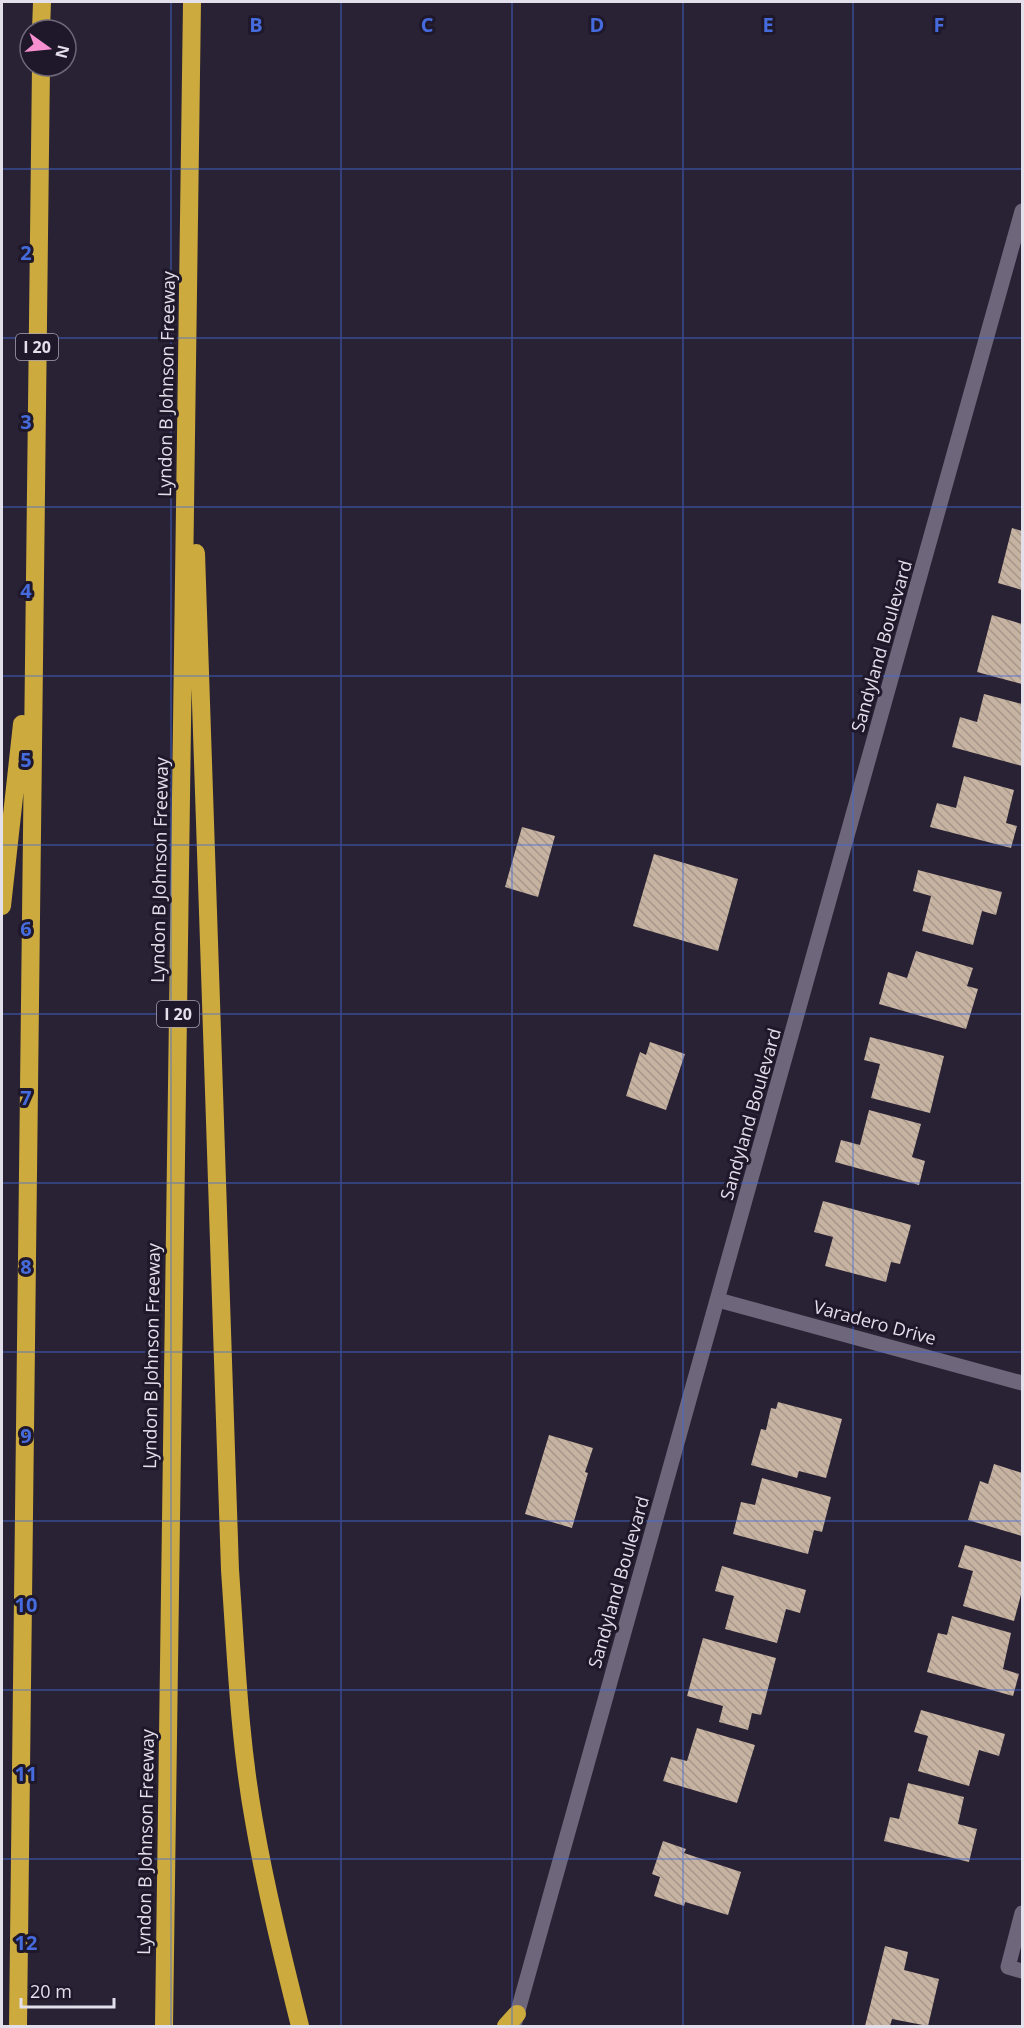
<svg xmlns="http://www.w3.org/2000/svg" width="1024" height="2028" font-family="'Open Sans',sans-serif">
	<style>
		.building { fill: url(#building-back-hatch) }
		.lines { fill: none; stroke-linecap: round; stroke-linejoin: round }
		.street { stroke: #6e667b; stroke-width: 15 }
		.secondary { stroke: #6e667b; stroke-width: 15 }
		.highway { stroke: #ccaa3d; stroke-width: 18 }
		.grid { fill: none; stroke: #456bdc; stroke-width: 1.5; stroke-opacity: 0.55 }
		.labels { text-anchor: middle; dominant-baseline: central; stroke-width: 6; stroke-linejoin: round; paint-order: stroke }
		.shield { fill: #1f182a; stroke: #a8a3b1; stroke-width: 1.5 }
		.shield-label { font-size: 16px; font-weight: bold; fill: #e3dfeb }
		.street-label { font-size: 18px; fill: #e3dfeb; stroke: #1f182a }
		.grid-label { font-size: 20px; text-anchor: middle; font-weight: bold; fill: #456bdc; stroke: #1f182a; stroke-width: 6; stroke-linejoin: round; paint-order: stroke }
	</style>
	<defs>
		<pattern id="building-back-hatch" width="6" height="6" patternUnits="userSpaceOnUse" patternTransform="scale(1.5)"><rect width="6" height="6" fill="#c7b3a1"/><path d="M-1 5l2 2M0 0l6 6M5-1l2 2" fill="none" stroke="#a6978a"/></pattern>
	</defs>
	<rect width="100%" height="100%" fill="#292234"/>
	<path class="building" d="M 1012,528 L 1022,531 L 1022,590 L 998,583 Z
		M 992,615 L 1022,624 L 1022,684 L 977,672 Z
		M 984,694 L 1022,704 L 1022,766 L 952,747 L 960,717 L 977,722 Z
		M 964,776 L 1014,790 L 1006,823 L 1017,826 L 1011,848 L 930,827 L 937,803 L 956,808 Z
		M 522,827 L 555,836 L 538,897 L 505,887 Z
		M 654,854 L 738,879 L 718,951 L 633,926 Z
		M 918,870 L 1002,892 L 996,915 L 982,911 L 973,945 L 922,931 L 931,896 L 913,891 Z
		M 916,951 L 973,968 L 967,986 L 978,989 L 966,1029 L 879,1004 L 888,972 L 907,978 Z
		M 870,1037 L 944,1056 L 930,1113 L 871,1098 L 880,1064 L 864,1060 Z
		M 650,1042 L 685,1054 L 666,1110 L 626,1096 L 640,1052 L 646,1055 Z
		M 869,1110 L 921,1124 L 912,1157 L 925,1161 L 919,1185 L 835,1162 L 841,1140 L 860,1145 Z
		M 823,1201 L 911,1225 L 900,1264 L 891,1262 L 886,1282 L 825,1266 L 833,1237 L 814,1232 Z
		M 778,1402 L 842,1419 L 826,1478 L 799,1471 L 797,1478 L 751,1465 L 761,1429 L 766,1430 L 771,1408 L 776,1409 Z
		M 549,1435 L 593,1448 L 585,1472 L 588,1473 L 572,1528 L 525,1514 Z
		M 994,1464 L 1022,1473 L 1022,1536 L 968,1520 L 980,1481 L 988,1484 Z
		M 762,1478 L 831,1497 L 822,1532 L 814,1530 L 808,1554 L 733,1534 L 741,1502 L 755,1505 Z
		M 965,1545 L 1022,1562 L 1022,1591 L 1014,1621 L 963,1606 L 973,1571 L 958,1567 Z
		M 722,1566 L 806,1590 L 800,1613 L 786,1609 L 777,1643 L 725,1629 L 734,1596 L 715,1591 Z
		M 952,1616 L 1011,1633 L 1003,1669 L 1019,1674 L 1013,1696 L 927,1672 L 938,1633 L 947,1635 Z
		M 703,1638 L 776,1658 L 761,1715 L 752,1713 L 748,1730 L 719,1722 L 723,1706 L 687,1696 Z
		M 921,1710 L 1005,1734 L 999,1756 L 979,1750 L 969,1786 L 918,1771 L 928,1736 L 914,1732 Z
		M 697,1728 L 755,1745 L 737,1803 L 663,1781 L 671,1757 L 687,1761 Z
		M 908,1783 L 964,1797 L 958,1824 L 977,1829 L 969,1862 L 884,1841 L 890,1817 L 899,1819 Z
		M 663,1841 L 686,1849 L 684,1853 L 741,1872 L 728,1915 L 685,1902 L 684,1906 L 654,1896 L 660,1877 L 652,1874 Z
		M 885,1946 L 908,1952 L 904,1970 L 939,1979 L 928,2026 L 892,2019 L 890,2026 L 865,2026 Z"/>
	<g class="lines">
		<path class="street" d="M 718,1300 L 1022,1383
			M 1022,1913 L 1008,1967 L 1022,1971"/>
		<path class="secondary" d="M 514,2025 L 1022,211"/>
		<path class="highway" d="M 41,30 L 42,2
			M 196,553 L 230,1570 C 236,1654 239,1738 254,1821 C 266,1890 283,1958 300,2026
			M 2,906 L 22,724
			M 18,2026 L 41,66
			M 164,2026 L 192,2
			M 506,2026 L 517,2014"/>
	</g>
	<path class="grid" d="M 171,2 L 171,2026M 341,2 L 341,2026M 512,2 L 512,2026M 683,2 L 683,2026M 853,2 L 853,2026M 2,169 L 1022,169M 2,338 L 1022,338M 2,507 L 1022,507M 2,676 L 1022,676M 2,845 L 1022,845M 2,1014 L 1022,1014M 2,1183 L 1022,1183M 2,1352 L 1022,1352M 2,1521 L 1022,1521M 2,1690 L 1022,1690M 2,1859 L 1022,1859"/>
	<g class="labels">
		<g class="shield">
			<rect x="16" y="334" width="42" height="26" rx="4.5"/>
			<rect x="157" y="1001" width="42" height="26" rx="4.5"/>
		</g>
		<g class="shield-label">
			<text x="37" y="347">I 20</text>
			<text x="178" y="1014">I 20</text>
		</g>
		<g class="street-label">
			<text transform="translate(166 384) rotate(-89)">Lyndon B Johnson Freeway</text>
			<text transform="translate(881 646) rotate(-74)">Sandyland Boulevard</text>
			<text transform="translate(159 870) rotate(-89)">Lyndon B Johnson Freeway</text>
			<text transform="translate(750 1114) rotate(-74)">Sandyland Boulevard</text>
			<text transform="translate(875 1322) rotate(15)">Varadero Drive</text>
			<text transform="translate(151 1356) rotate(-89)">Lyndon B Johnson Freeway</text>
			<text transform="translate(618 1582) rotate(-74)">Sandyland Boulevard</text>
			<text transform="translate(145 1842) rotate(-89)">Lyndon B Johnson Freeway</text>
		</g>
	</g>
	<g class="grid-label">
		<text x="256" y="32">B</text>
		<text x="427" y="32">C</text>
		<text x="597" y="32">D</text>
		<text x="768" y="32">E</text>
		<text x="939" y="32">F</text>
		<text x="26" y="260">2</text>
		<text x="26" y="429">3</text>
		<text x="26" y="598">4</text>
		<text x="26" y="767">5</text>
		<text x="26" y="936">6</text>
		<text x="26" y="1105">7</text>
		<text x="26" y="1274">8</text>
		<text x="26" y="1443">9</text>
		<text x="26" y="1612">10</text>
		<text x="26" y="1781">11</text>
		<text x="26" y="1950">12</text>
	</g>
	<rect width="1024" height="2028" fill="none" stroke="#e3dfeb" stroke-width="6"/>
	<g transform="translate(48 48) rotate(105)"><circle r="28" fill="#1f182a" stroke="#6d6877" stroke-width="1.5"/>
	<path d="M0-4.5L10 22L0 15L-10 22Z" fill="#f690d0"/>
	<text y="-9" font-size="16" font-weight="bold" text-anchor="middle" fill="#e3dfeb">N</text>
	</g>
	<path d="M21 1998v9h93v-9" fill="none" stroke="#e3dfeb" stroke-width="3"/>
	<text x="30" y="1998" font-size="18" fill="#e3dfeb" stroke="#1f182a" stroke-width="4.5" paint-order="stroke">20 m</text>
</svg>
